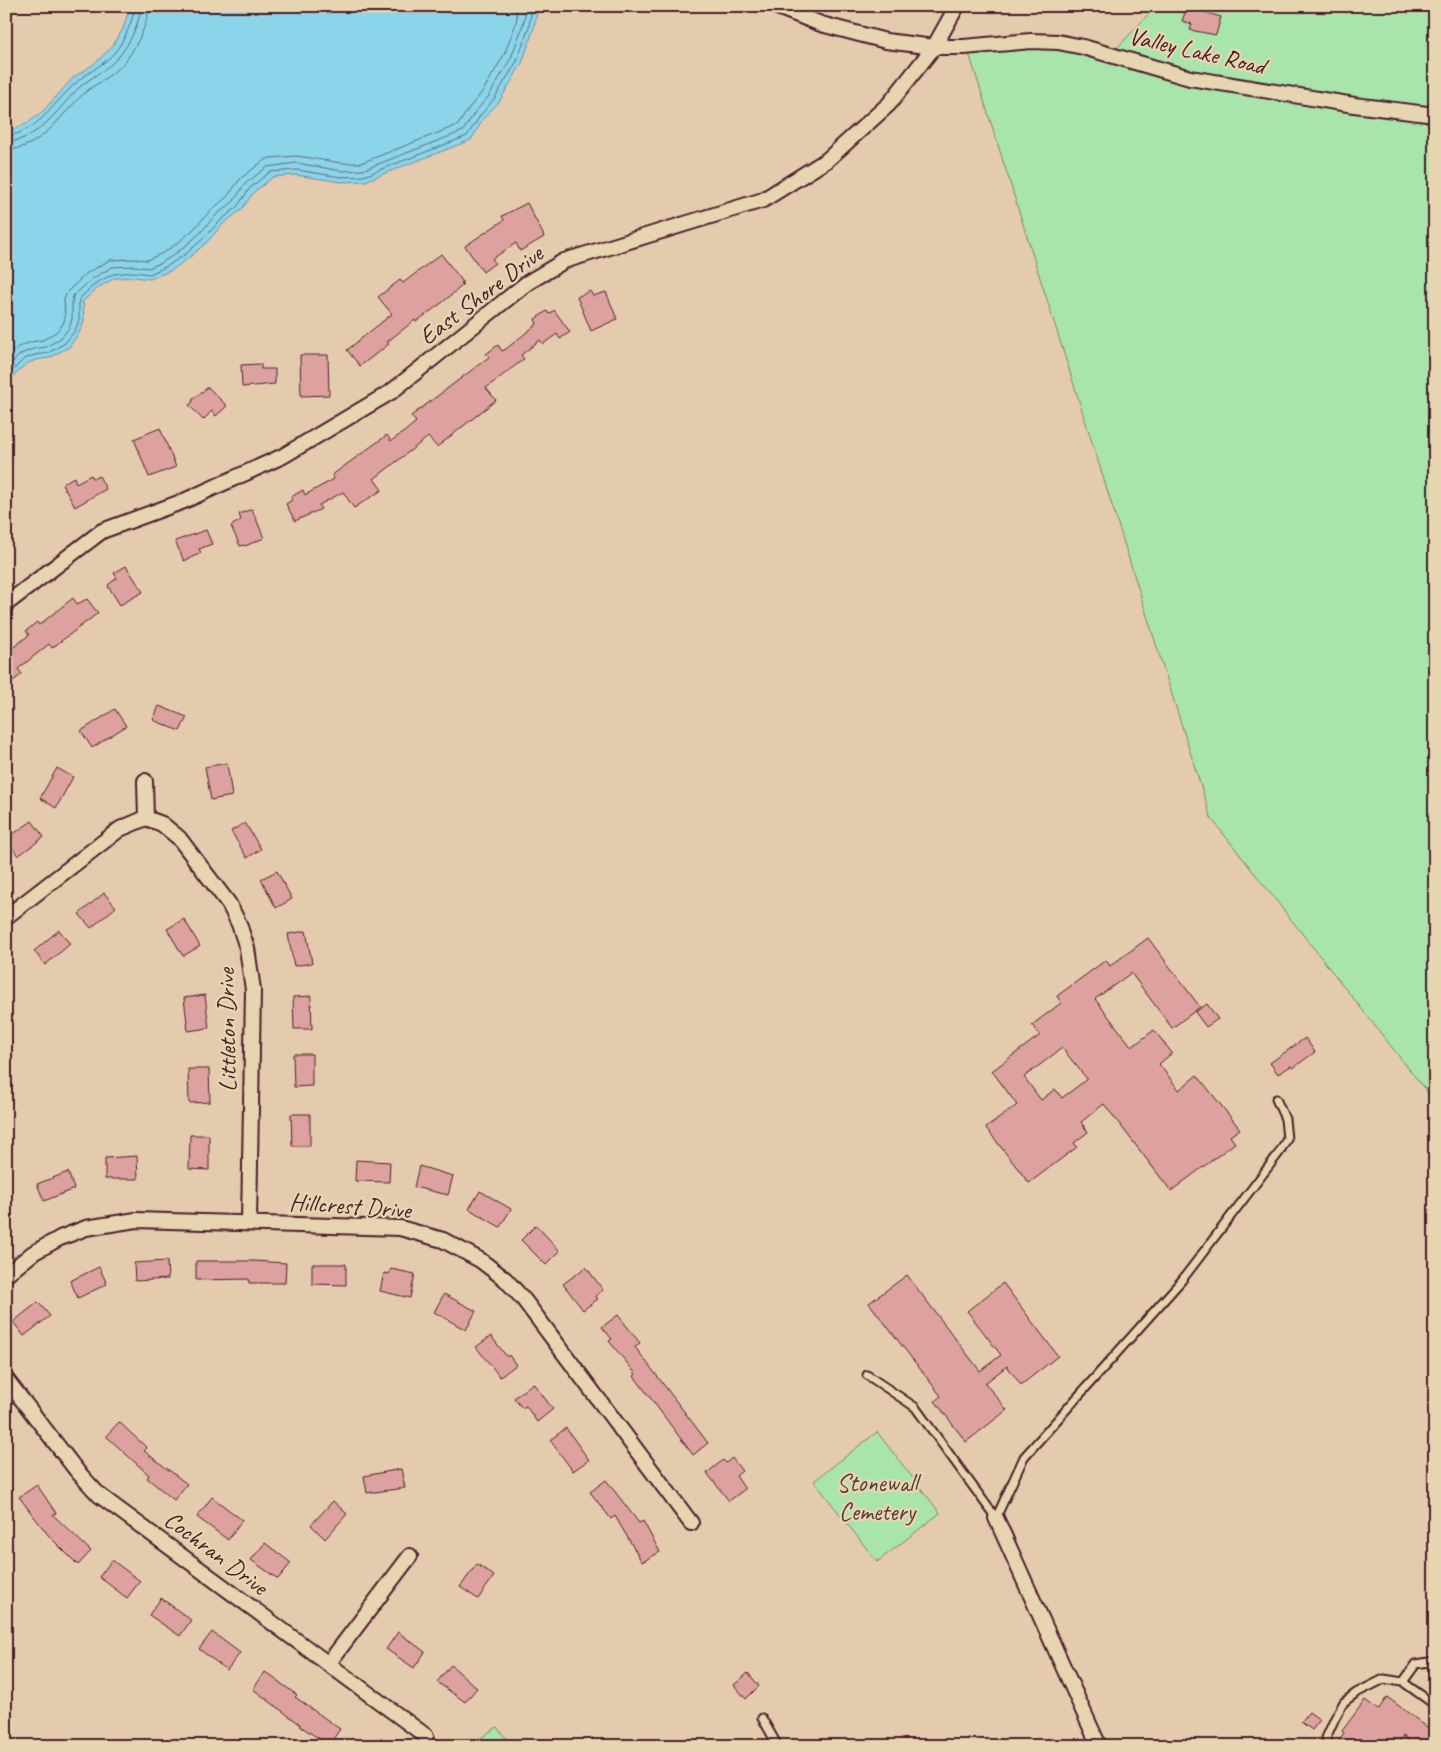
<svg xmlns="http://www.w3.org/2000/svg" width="1441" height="1752" font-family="Caveat,sans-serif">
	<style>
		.built { fill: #e3bfaa }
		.green { fill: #a9e5ab; stroke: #7a826b }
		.water { fill: #8ad5ea; stroke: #708c9e }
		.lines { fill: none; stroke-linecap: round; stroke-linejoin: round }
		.shore { stroke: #646877; stroke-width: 1 }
		.building { fill: #dda29f; stroke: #4a1f2b; fill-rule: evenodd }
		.lane-casing { stroke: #4a1f2b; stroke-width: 11 }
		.street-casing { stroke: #4a1f2b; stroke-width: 18 }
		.lane { stroke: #e7d5b2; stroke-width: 7 }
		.street { stroke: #e7d5b2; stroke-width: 14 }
		.labels { text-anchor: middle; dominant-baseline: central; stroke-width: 4.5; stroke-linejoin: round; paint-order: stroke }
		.street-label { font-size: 25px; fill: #4a1f2b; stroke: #e7d5b2 }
		.park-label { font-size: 25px; fill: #583d3e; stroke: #e7d5b2 }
	</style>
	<rect width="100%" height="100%" fill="#e5cbae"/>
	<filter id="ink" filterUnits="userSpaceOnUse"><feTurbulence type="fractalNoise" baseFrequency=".02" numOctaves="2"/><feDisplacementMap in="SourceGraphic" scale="10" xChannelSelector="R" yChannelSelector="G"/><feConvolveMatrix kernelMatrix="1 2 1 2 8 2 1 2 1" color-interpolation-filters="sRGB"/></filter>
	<g filter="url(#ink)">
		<path class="built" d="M 1048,1734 L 1057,1746 L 1041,1746 Z"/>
		<path class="green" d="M 1156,6 L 1435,6 L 1435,1102 L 1211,818 L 967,47 L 1015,36 L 1108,58 Z
			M 877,1432 L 940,1513 L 877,1562 L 814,1481 Z
			M 497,1727 L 512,1746 L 469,1746 Z"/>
		<path class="water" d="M 130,6 L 533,6 L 537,13 L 534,28 L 522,63 L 499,102 L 483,119 L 471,140 L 365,181 L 341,182 L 296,175 L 273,177 L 254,192 L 241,210 L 223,224 L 207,242 L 190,257 L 172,270 L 150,279 L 134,277 L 115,278 L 99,287 L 83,301 L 84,321 L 79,333 L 69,347 L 49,358 L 36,360 L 26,364 L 6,383 L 6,132 L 26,124 L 43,111 L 74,77 L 94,64 L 111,48 L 123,29 Z"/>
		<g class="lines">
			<path class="shore" d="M 6,136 C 39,133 55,100 78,81 C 90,71 105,64 115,52 C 124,41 133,21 135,6
				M 6,142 C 40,141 59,106 81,86 C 94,75 110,68 120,55 C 130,43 140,22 141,6
				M 6,150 C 44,149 62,111 88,90 C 101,81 117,72 127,59 C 137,45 148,24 149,6
				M 6,357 L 18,347 L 31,342 L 43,340 L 56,332 L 63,324 L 65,318 L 64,300 L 67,292 L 87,273 L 110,260 L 134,259 L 147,260 L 163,253 L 179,242 L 194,229 L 210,211 L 227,197 L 240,179 L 263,161 L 270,158 L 297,156 L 342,163 L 361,163 L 458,125 L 469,108 L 483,91 L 504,55 L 516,23 L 517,16 L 515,6
				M 6,368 L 21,354 L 33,349 L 46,347 L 61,338 L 69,328 L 72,319 L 72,302 L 73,296 L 92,279 L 112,267 L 134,266 L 149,268 L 166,260 L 183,248 L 199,234 L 215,216 L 233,202 L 245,184 L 267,167 L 296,163 L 342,171 L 363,170 L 463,131 L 475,112 L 489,96 L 511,58 L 523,25 L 525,15 L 523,6
				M 6,377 L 24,359 L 35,355 L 48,353 L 65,343 L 75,331 L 79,320 L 79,299 L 96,283 L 113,274 L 134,272 L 150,274 L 169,265 L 187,253 L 203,239 L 220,221 L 237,207 L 250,188 L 270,172 L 296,170 L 341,177 L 364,176 L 467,136 L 480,116 L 494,99 L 517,61 L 529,27 L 531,14 L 529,6"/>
		</g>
		<path class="building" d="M 1187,7 L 1221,17 L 1216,35 L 1190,30 L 1192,24 L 1182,21 Z
			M 527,203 L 543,234 L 544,237 L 520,251 L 516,243 L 492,259 L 495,263 L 483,272 L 465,246 L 504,220 L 502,216 Z
			M 441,254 L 463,282 L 461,283 L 463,285 L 443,302 L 416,322 L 415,320 L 387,342 L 389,344 L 360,366 L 347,350 L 392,314 L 378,297 L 400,280 L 403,283 Z
			M 590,291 L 593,296 L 606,292 L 617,319 L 591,331 L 577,297 Z
			M 554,310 L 570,332 L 560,339 L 557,334 L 543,344 L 540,340 L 521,355 L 524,359 L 486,388 L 496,400 L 437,447 L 428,437 L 374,479 L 382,490 L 354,508 L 343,492 L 319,505 L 321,509 L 295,521 L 286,504 L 292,500 L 291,497 L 303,490 L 305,495 L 334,479 L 332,475 L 387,435 L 391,441 L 404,432 L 416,422 L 411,416 L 489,357 L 486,354 L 498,345 L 502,351 L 506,349 L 537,324 L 535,319 L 547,311 L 549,314 Z
			M 300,355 L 328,355 L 329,395 L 301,396 Z
			M 261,364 L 261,369 L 275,369 L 275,384 L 242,387 L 241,365 Z
			M 208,387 L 227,406 L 216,416 L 212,411 L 203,420 L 189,405 L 193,402 L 192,400 Z
			M 160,428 L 176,467 L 149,477 L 134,439 Z
			M 91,475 L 93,479 L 99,476 L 106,489 L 75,507 L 62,484 L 74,477 L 76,483 Z
			M 252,509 L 264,538 L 245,546 L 244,545 L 240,546 L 231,526 L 241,520 L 239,514 Z
			M 206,530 L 212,544 L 199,549 L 201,553 L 184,561 L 175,541 Z
			M 126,566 L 143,592 L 120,605 L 108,586 L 109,584 L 117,578 L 114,573 Z
			M 73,598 L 77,604 L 87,599 L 98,613 L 52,648 L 49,644 L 18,669 L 22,674 L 6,687 L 6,653 L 29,635 L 26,631 L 37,622 L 39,625 Z
			M 159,706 L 187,717 L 180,731 L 153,720 Z
			M 115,709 L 126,726 L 92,748 L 81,731 Z
			M 227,763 L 232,796 L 211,800 L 205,767 Z
			M 57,768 L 73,777 L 56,808 L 40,798 Z
			M 32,821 L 44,837 L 18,856 L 6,839 Z
			M 245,823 L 261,849 L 247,858 L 231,831 Z
			M 277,871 L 292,899 L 276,908 L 261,879 Z
			M 104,893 L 116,907 L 91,928 L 79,914 Z
			M 184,919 L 200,946 L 183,956 L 167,929 Z
			M 59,930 L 70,944 L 45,965 L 34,951 Z
			M 306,931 L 312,963 L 294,966 L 288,934 Z
			M 1148,938 L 1200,1007 L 1172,1028 L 1131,973 L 1095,999 L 1132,1047 L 1154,1030 L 1172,1053 L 1159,1064 L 1179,1090 L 1197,1075 L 1240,1129 L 1230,1136 L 1235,1143 L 1171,1191 L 1104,1104 L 1081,1122 L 1088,1132 L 1074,1143 L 1077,1147 L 1029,1183 L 986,1128 L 1017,1105 L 992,1071 L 1040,1035 L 1032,1025 L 1061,1003 L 1057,996 L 1106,960 L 1110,966 ZM 1062,1048 L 1087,1079 L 1062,1098 L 1055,1089 L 1041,1100 L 1024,1077 Z
			M 205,995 L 209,1028 L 188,1031 L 184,998 Z
			M 311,996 L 312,1029 L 294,1029 L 293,997 Z
			M 1207,1004 L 1218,1019 L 1206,1027 L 1195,1012 Z
			M 1305,1038 L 1315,1052 L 1293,1068 L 1291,1066 L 1278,1074 L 1270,1063 Z
			M 293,1054 L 312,1054 L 312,1086 L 294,1087 Z
			M 188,1069 L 209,1069 L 210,1102 L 189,1103 Z
			M 291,1114 L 310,1114 L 310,1146 L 292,1146 Z
			M 190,1135 L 209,1135 L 209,1170 L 189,1169 Z
			M 137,1156 L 138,1179 L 105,1179 L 105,1158 Z
			M 356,1160 L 390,1162 L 389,1182 L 355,1181 Z
			M 419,1166 L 453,1176 L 448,1195 L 414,1187 Z
			M 68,1172 L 74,1189 L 44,1201 L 37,1184 Z
			M 480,1191 L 511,1209 L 500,1227 L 469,1209 Z
			M 536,1225 L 560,1251 L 546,1265 L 521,1240 Z
			M 167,1261 L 168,1279 L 135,1281 L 134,1263 Z
			M 196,1261 L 253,1261 L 286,1263 L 285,1283 L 249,1283 L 249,1279 L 196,1280 Z
			M 312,1264 L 346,1264 L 346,1285 L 312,1284 Z
			M 99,1267 L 107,1284 L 78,1298 L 70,1281 Z
			M 586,1267 L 603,1290 L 595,1296 L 598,1299 L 583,1310 L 563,1284 Z
			M 391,1269 L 415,1274 L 410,1298 L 380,1291 L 384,1273 L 389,1274 Z
			M 907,1275 L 980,1371 L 1001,1355 L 967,1311 L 1003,1283 L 1058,1356 L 1021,1385 L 1007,1366 L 985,1383 L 1007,1410 L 966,1442 L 935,1401 L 941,1396 L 869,1303 Z
			M 444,1294 L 476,1311 L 466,1330 L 434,1312 Z
			M 38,1302 L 50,1316 L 24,1336 L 13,1322 Z
			M 618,1315 L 640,1343 L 635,1347 L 708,1443 L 693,1455 L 634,1376 L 636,1374 L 609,1341 L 612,1339 L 602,1327 Z
			M 491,1336 L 507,1357 L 509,1355 L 516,1365 L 500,1377 L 476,1347 Z
			M 533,1383 L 553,1409 L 537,1422 L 526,1406 L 522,1408 L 514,1398 Z
			M 119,1422 L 147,1448 L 144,1451 L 187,1484 L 174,1500 L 147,1478 L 149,1475 L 106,1436 Z
			M 566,1428 L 589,1460 L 573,1471 L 550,1440 Z
			M 732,1458 L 742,1471 L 736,1476 L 745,1489 L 729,1501 L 707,1473 L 723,1460 L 726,1463 Z
			M 401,1469 L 405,1488 L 367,1493 L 364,1476 Z
			M 606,1480 L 639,1523 L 643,1521 L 660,1552 L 642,1562 L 615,1516 L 611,1519 L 590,1492 Z
			M 37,1485 L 56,1513 L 53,1515 L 91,1551 L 78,1565 L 49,1536 L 19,1497 Z
			M 212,1497 L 242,1520 L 228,1540 L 197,1517 Z
			M 333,1501 L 347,1514 L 325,1539 L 311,1525 Z
			M 265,1543 L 291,1563 L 278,1579 L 251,1560 Z
			M 112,1560 L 140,1581 L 127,1598 L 99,1577 Z
			M 477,1564 L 494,1576 L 478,1599 L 460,1587 Z
			M 161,1598 L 191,1620 L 180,1636 L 149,1615 Z
			M 212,1632 L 240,1653 L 227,1670 L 199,1649 Z
			M 398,1632 L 425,1652 L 414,1668 L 386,1649 Z
			M 451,1665 L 477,1688 L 465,1702 L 437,1682 Z
			M 265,1672 L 297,1695 L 295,1697 L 340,1729 L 329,1745 L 300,1726 L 301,1725 L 253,1689 Z
			M 748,1673 L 759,1686 L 746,1699 L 734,1685 Z
			M 1387,1697 L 1435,1733 L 1435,1746 L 1416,1746 L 1403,1736 L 1396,1746 L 1346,1746 L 1339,1740 L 1344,1733 L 1342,1731 L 1365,1700 L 1378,1710 Z
			M 1309,1712 L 1320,1720 L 1312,1730 L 1301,1722 Z"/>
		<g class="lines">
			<defs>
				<path id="lane" d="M 867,1375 L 915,1407 L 996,1518 L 1024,1457 L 1182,1280 L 1279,1153 L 1287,1139 L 1285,1119 L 1276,1099
					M 1403,1682 L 1416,1664 L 1435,1661
					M 762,1718 L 778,1746
					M 1328,1746 L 1326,1738 L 1335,1718 L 1344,1702 L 1356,1693 L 1384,1679 L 1403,1682 L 1435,1705"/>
				<path id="street" d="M 775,6 L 821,24 L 886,41 L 934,47 L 964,47 L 1031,41 L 1058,42 L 1083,47 L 1190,78 L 1354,105 L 1435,115
					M 6,604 L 102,531 L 184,501 L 283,456 L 391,392 L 527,283 L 564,261 L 763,200 L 827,160 L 889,104 L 934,47 L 957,6
					M 145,781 L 146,818
					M 6,917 L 120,829 L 146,818 L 162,824 L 179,838 L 229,904 L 239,924 L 247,948 L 253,990 L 249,1222
					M 6,1275 L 33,1253 L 60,1238 L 86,1228 L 136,1220 L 400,1228 L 443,1240 L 480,1260 L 505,1279 L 524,1300 L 691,1523
					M 6,1379 L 77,1471 L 99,1495 L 426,1736
					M 996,1518 L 1099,1746
					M 328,1664 L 410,1556"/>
			</defs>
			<use href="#lane" class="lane-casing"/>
			<use href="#street" class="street-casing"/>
			<use href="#lane" class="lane"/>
			<use href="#street" class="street"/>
		</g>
	</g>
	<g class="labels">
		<g class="street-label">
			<text transform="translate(1197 51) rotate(13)">Valley Lake Road</text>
			<text transform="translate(481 295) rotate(-37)">East Shore Drive</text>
			<text transform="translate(227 1030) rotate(-91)">Littleton Drive</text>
			<text transform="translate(350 1206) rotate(4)">Hillcrest Drive</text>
			<text transform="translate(216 1553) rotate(37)">Cochran Drive</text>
		</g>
		<g class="park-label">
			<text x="877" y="1483">Stonewall<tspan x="877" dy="29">Cemetery</tspan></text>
		</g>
	</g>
	<rect width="1441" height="1752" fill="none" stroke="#e7d5b2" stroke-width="25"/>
	<rect x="12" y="12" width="1416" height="1727" fill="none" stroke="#4a1f2b" stroke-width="2" filter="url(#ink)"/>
</svg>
